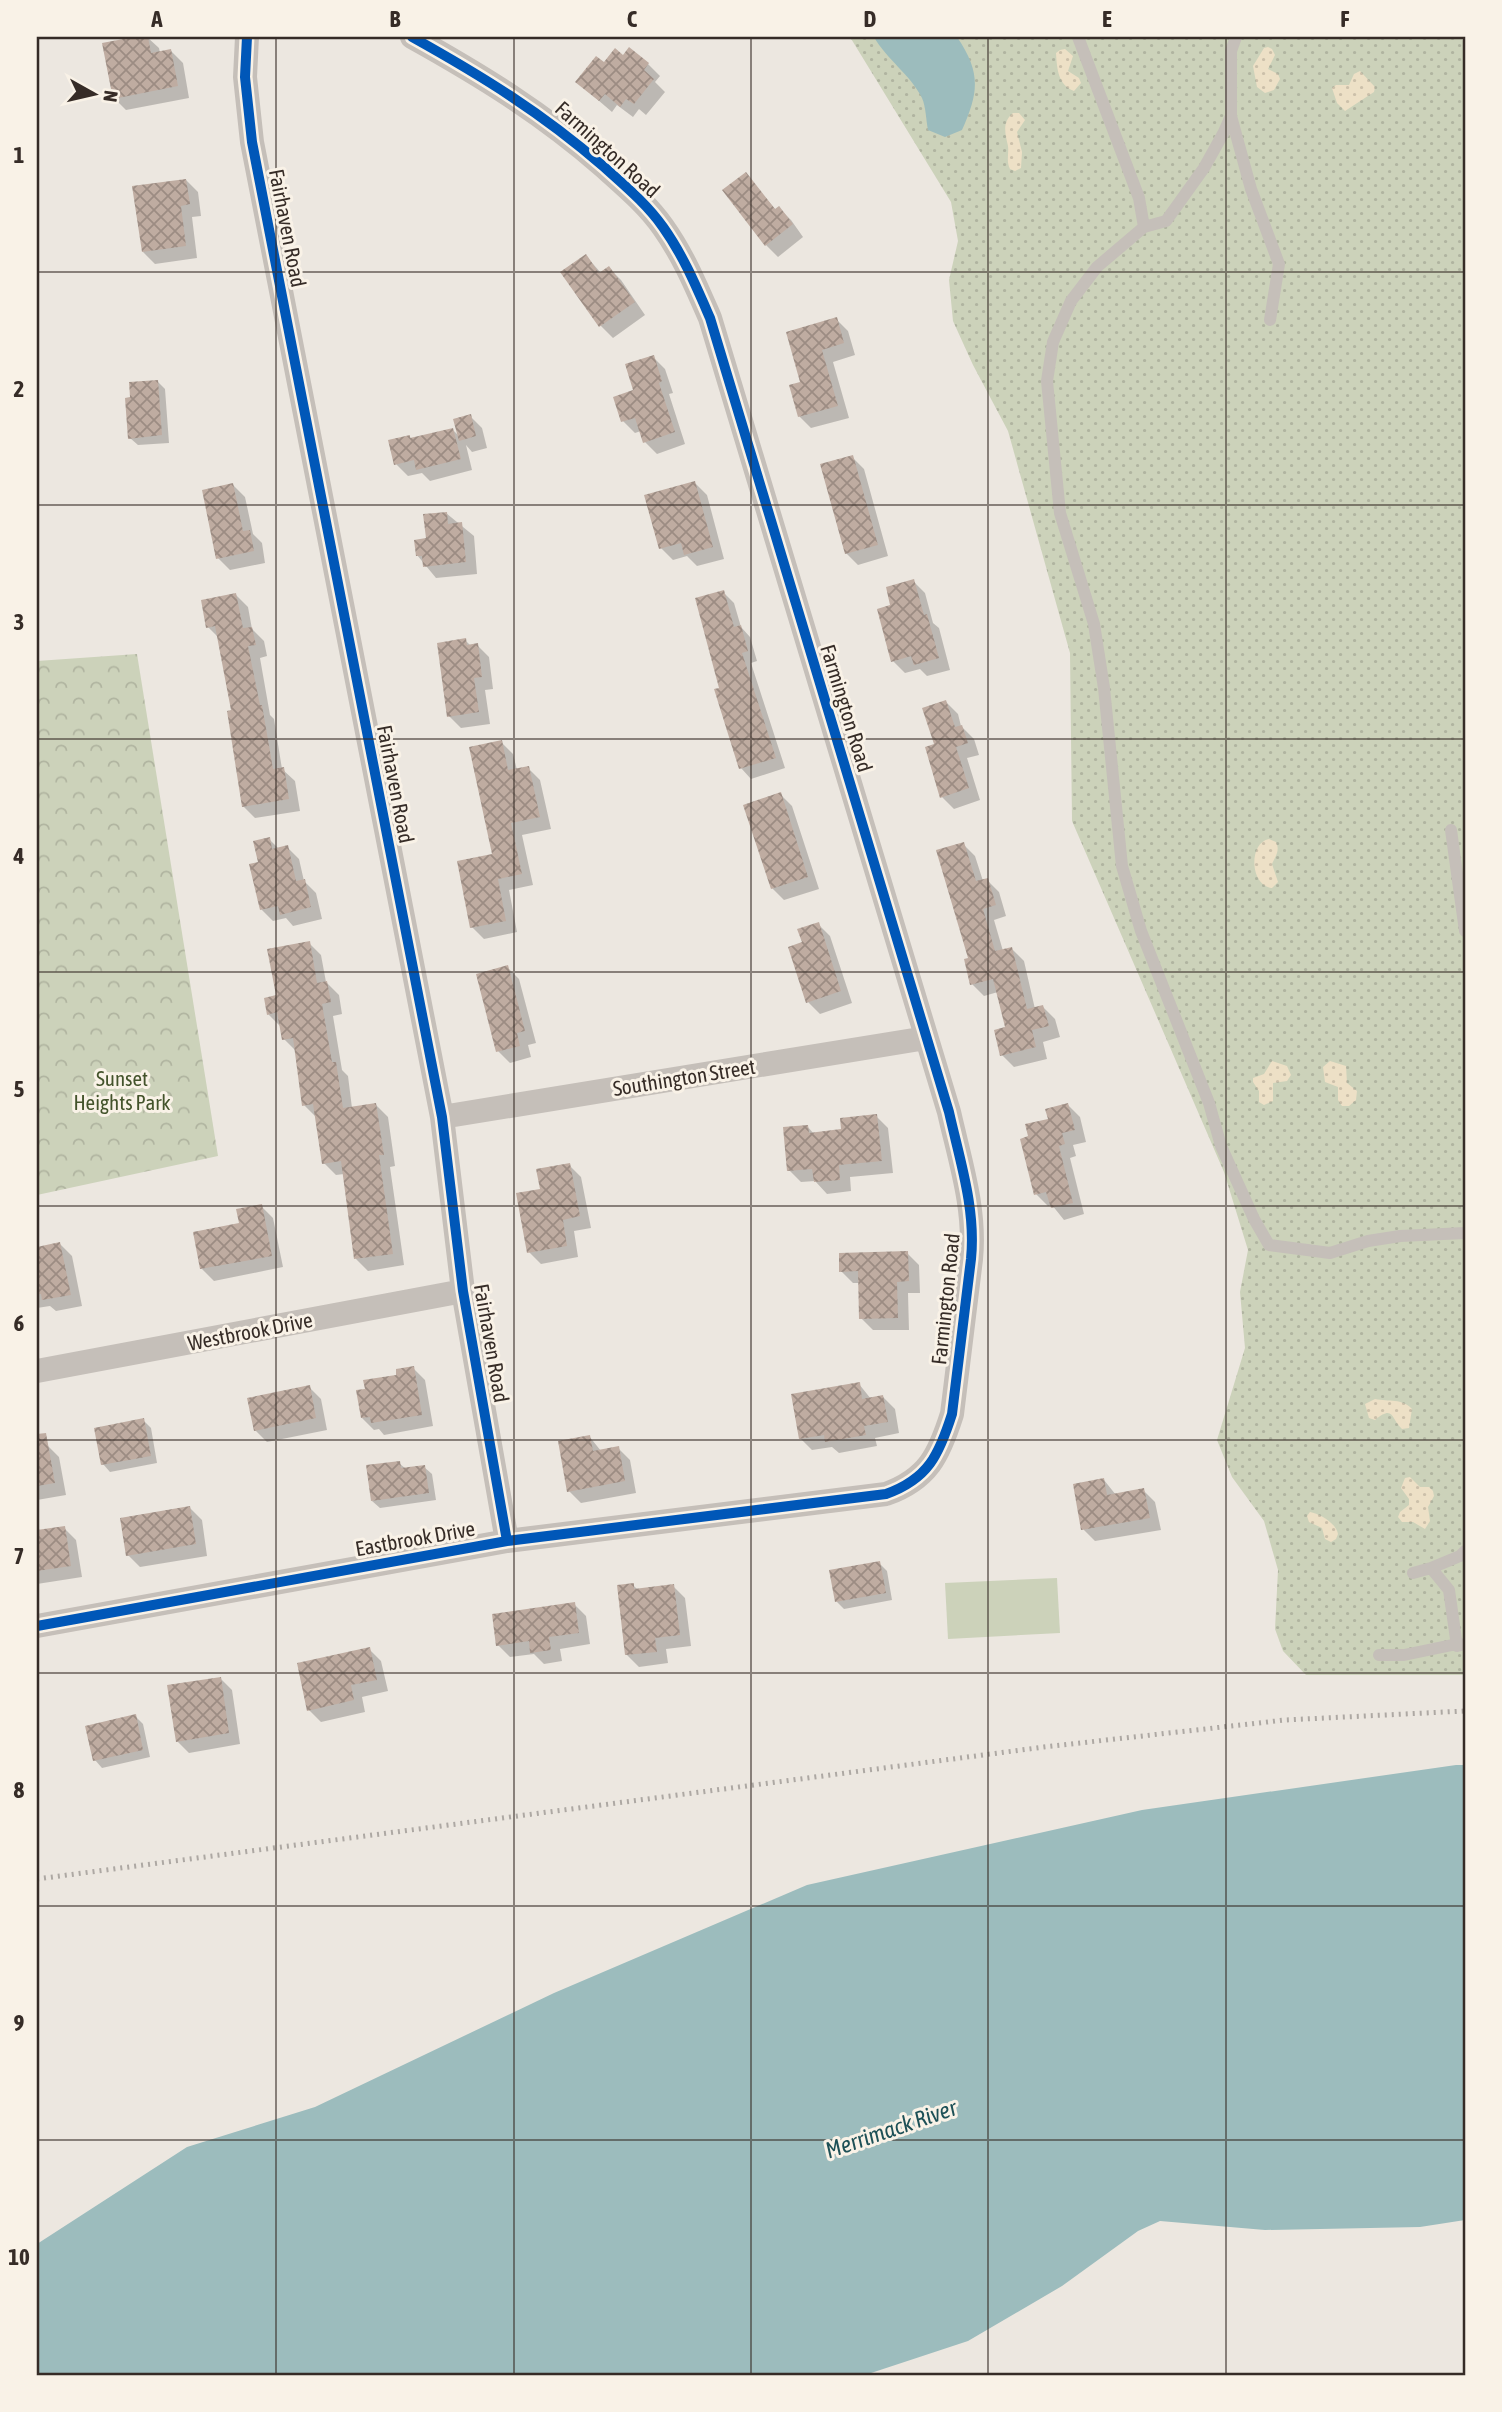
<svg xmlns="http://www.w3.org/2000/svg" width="1502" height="2412" font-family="'Asap Condensed',sans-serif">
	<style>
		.grass { fill: url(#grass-dots) }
		.sand { fill: url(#sand-dots) }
		.park { fill: url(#park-crowns) }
		.pitch { fill: #ccd2ba }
		.water { fill: #9cbcbd }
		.shadow { fill: #0003 }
		.building { fill: url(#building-cross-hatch) }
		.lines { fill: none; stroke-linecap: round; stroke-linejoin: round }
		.service { stroke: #c5bfb9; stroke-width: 12 }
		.minor { stroke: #c5bfb9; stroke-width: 24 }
		.rail { stroke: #ada8a3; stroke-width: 5; stroke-dasharray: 2 5; stroke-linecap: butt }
		.cycleway-casing { stroke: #f9f2e7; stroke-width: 15 }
		.cycleway { stroke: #0057b8; stroke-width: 10 }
		.grid { fill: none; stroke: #362c27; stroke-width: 2; stroke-opacity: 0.55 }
		.labels { text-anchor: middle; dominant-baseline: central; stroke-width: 6; stroke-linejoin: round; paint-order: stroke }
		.street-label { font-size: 21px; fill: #362c27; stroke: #f9f2e7 }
		.park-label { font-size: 21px; fill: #43532b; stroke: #f9f2e7 }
		.water-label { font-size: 23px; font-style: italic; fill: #1d5056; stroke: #f9f2e7 }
		.neatline { fill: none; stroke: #362c27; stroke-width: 2.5 }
		.grid-label { font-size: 23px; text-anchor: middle; font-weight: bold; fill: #362c27 }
	</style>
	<defs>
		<pattern id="grass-dots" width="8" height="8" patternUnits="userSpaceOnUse" patternTransform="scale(1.75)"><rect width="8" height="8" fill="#ccd2ba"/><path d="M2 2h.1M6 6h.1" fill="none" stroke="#b0b4a0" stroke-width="1.8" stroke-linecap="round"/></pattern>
		<pattern id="sand-dots" width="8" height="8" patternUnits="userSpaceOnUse" patternTransform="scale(1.75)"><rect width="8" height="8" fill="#ede0c6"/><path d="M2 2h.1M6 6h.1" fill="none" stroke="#ccc0aa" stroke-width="1.8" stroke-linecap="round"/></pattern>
		<pattern id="park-crowns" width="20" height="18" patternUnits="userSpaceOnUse" patternTransform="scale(1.75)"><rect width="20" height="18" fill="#ccd2ba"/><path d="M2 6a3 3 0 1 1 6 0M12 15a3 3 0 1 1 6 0" fill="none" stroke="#b0b4a0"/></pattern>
		<pattern id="building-cross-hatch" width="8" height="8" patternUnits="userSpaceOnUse" patternTransform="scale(1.75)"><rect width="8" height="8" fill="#bfaca1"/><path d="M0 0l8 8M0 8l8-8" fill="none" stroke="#9c8c83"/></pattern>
	</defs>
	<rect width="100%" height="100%" fill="#ece7e0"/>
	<path class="grass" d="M 850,37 L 1460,37 L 1465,43 L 1465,1675 L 1306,1675 L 1283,1651 L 1275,1629 L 1278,1570 L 1264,1521 L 1232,1477 L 1217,1440 L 1245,1348 L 1240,1292 L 1248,1250 L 1224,1172 L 1072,821 L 1070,653 L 1008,431 L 973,365 L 953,321 L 949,280 L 958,241 L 951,202 Z"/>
	<path class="sand" d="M 1268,47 L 1272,49 L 1275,55 L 1268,69 L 1278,74 L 1280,79 L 1274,90 L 1265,93 L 1257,87 L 1253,66 L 1264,48 Z
		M 1065,49 L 1073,56 L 1068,71 L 1079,78 L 1081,83 L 1074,91 C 1058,85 1057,69 1056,53 L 1060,50 Z
		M 1360,71 L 1375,87 L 1374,92 L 1345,111 L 1337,103 L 1332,88 L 1336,85 L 1349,85 L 1354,74 Z
		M 1013,113 L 1019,113 L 1025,120 L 1017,132 L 1022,152 L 1021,168 L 1015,171 L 1010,169 C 1006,161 1009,154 1008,146 C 1005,133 1002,122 1013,113 Z
		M 1269,839 L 1276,842 C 1280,850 1276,856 1272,864 L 1278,882 L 1272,888 C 1250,886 1248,843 1269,839 Z
		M 1272,1061 L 1287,1066 L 1291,1075 L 1287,1081 L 1273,1083 L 1273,1101 L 1264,1105 L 1259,1102 L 1259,1091 L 1253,1082 L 1253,1078 L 1264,1074 Z
		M 1330,1061 L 1346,1066 L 1347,1083 L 1357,1091 L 1356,1100 L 1349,1106 L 1342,1106 L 1338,1100 L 1338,1087 L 1325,1082 L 1323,1067 Z
		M 1375,1399 C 1389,1402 1402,1398 1412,1409 L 1409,1428 L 1402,1429 C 1391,1419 1394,1404 1375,1420 L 1369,1418 L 1365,1404 Z
		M 1410,1477 L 1420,1487 L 1429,1487 L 1433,1491 L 1434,1496 L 1428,1507 L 1430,1521 L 1425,1529 L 1413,1522 L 1402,1522 L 1398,1517 L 1400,1512 L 1409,1505 L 1409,1499 L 1401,1488 L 1405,1478 Z
		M 1310,1512 C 1320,1514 1336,1523 1338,1534 L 1336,1539 L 1331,1542 L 1325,1539 L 1322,1528 L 1309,1522 L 1307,1516 Z"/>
	<path class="park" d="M 137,654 L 218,1156 L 37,1195 L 37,661 Z"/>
	<path class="pitch" d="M 1057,1578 L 1060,1633 L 948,1639 L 945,1583 Z"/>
	<path class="water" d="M 874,37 L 957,37 C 981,72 979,92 962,130 L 945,137 L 928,130 C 926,120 926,107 922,98 C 910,74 887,60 874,37 Z
		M 1456,1765 L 1465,1765 L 1465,2220 L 1420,2227 L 1265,2230 L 1160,2221 L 1138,2231 L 1062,2286 L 968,2341 L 865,2375 L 37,2375 L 37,2244 L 187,2147 L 315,2107 L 554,1993 L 807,1885 L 1142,1810 Z"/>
	<path class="shadow" d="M 147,37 L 159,48 L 160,53 L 171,51 L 183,63 L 189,98 L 126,110 L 114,98 L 104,44 Z
		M 623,57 L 648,64 L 660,76 L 655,82 L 665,92 L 646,115 L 639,109 L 633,117 L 617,105 L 612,112 L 577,82 L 604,65 Z
		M 745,174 L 776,210 L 779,208 L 791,220 L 803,237 L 778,257 L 766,245 Z
		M 186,180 L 198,192 L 201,216 L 192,217 L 197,258 L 155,264 L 143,252 Z
		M 586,256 L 601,273 L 609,268 L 621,280 L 645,315 L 613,338 L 601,326 L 563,273 Z
		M 836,319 L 848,331 L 855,355 L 833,362 L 849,418 L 811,428 L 799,416 L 802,383 Z
		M 653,357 L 665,369 L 673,393 L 669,394 L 685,444 L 657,454 L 645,442 L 641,431 L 635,433 L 623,421 Z
		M 157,381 L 165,389 L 169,443 L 138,445 L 130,438 Z
		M 470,416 L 482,428 L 487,448 L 472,452 L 466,445 L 472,470 L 430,481 L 422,473 L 408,476 L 396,464 L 409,436 L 412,439 L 453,430 L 459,436 Z
		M 852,457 L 864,469 L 888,556 L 858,565 L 846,553 Z
		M 695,483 L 707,495 L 724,559 L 697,566 L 687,556 L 673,560 L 661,548 Z
		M 233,485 L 245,497 L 253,534 L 262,543 L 265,563 L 230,570 L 218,558 Z
		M 446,513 L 474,536 L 477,574 L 436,578 L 417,555 Z
		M 913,581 L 925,593 L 933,623 L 939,628 L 950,670 L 927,676 L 920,669 L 905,673 L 893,661 L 893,606 Z
		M 723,592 L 734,603 L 741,627 L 750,637 L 757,661 L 751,663 L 785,768 L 751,779 L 741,768 L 716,691 L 721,689 Z
		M 236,595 L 248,607 L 252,629 L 264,641 L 267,656 L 260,658 L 270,715 L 274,719 L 282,769 L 295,781 L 300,811 L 255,818 L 243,806 L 233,711 L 220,639 L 208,627 Z
		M 465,640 L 471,646 L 477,645 L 489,657 L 493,689 L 485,690 L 490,724 L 461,728 L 449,716 Z
		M 946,702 L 958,714 L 961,726 L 974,739 L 979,755 L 967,758 L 980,800 L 954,809 L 942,797 L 936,746 Z
		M 501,742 L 513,754 L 517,770 L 528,768 L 540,780 L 551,829 L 522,835 L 533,885 L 509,890 L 517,932 L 484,939 L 472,927 L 495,855 Z
		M 780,794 L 792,806 L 819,889 L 784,900 L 772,888 Z
		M 269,839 L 279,849 L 287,847 L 299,859 L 304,881 L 316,893 L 322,919 L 293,926 L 286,918 L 273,921 L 261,909 L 260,863 Z
		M 963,844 L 975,856 L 983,881 L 987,880 L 999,892 L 1006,916 L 994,920 L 1003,951 L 1012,949 L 1024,961 L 1035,1009 L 1043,1007 L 1055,1019 L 1060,1037 L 1043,1042 L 1047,1059 L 1014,1067 L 1002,1055 L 1007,1028 L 998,992 L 984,996 L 972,984 Z
		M 818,924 L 830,936 L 852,1003 L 820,1014 L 808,1002 L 804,943 Z
		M 309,943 L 321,955 L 326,982 L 339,995 L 342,1014 L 333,1016 L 342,1070 L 348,1076 L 352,1108 L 376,1105 L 388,1117 L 395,1166 L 390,1167 L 404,1265 L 368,1271 L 356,1259 L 344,1174 L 336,1175 L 324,1163 L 316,1117 L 304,1105 L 296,1051 L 284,1039 L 280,1026 L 268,1014 Z
		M 507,967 L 519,979 L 536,1043 L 528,1045 L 531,1057 L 510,1063 L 498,1051 Z
		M 1068,1105 L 1080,1117 L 1086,1142 L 1073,1145 L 1076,1156 L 1070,1158 L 1084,1214 L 1064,1220 L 1052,1205 L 1048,1206 L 1036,1194 L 1030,1137 Z
		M 876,1116 L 888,1128 L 893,1173 L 850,1177 L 851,1191 L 827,1194 L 815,1181 L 801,1182 L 789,1170 L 807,1126 L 814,1134 L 843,1131 Z
		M 569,1165 L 581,1177 L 591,1228 L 574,1231 L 578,1257 L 541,1264 L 529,1252 L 542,1190 Z
		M 261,1206 L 273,1218 L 283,1267 L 214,1281 L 202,1269 L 241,1224 Z
		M 60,1244 L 72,1256 L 82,1306 L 56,1311 L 50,1306 L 37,1308 L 37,1249 Z
		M 907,1253 L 919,1265 L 920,1293 L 908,1293 L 909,1330 L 873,1330 L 861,1318 L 860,1283 L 853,1283 L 841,1271 Z
		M 413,1368 L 425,1380 L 433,1426 L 384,1435 L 379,1429 L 374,1430 L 362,1418 L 367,1390 Z
		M 859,1384 L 871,1399 L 883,1397 L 895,1409 L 899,1433 L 875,1438 L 877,1446 L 839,1453 L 832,1447 L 812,1450 L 800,1438 Z
		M 309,1387 L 321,1399 L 327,1430 L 267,1442 L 255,1430 Z
		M 143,1420 L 151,1428 L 157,1463 L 110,1472 L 103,1464 Z
		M 589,1436 L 601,1451 L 618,1448 L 630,1460 L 636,1493 L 581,1503 L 569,1491 Z
		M 47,1445 L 59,1457 L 66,1495 L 37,1500 L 37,1447 Z
		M 399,1463 L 406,1469 L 424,1467 L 432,1474 L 436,1500 L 380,1508 L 372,1501 Z
		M 1104,1480 L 1116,1495 L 1143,1490 L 1155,1502 L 1161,1530 L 1095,1541 L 1083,1529 Z
		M 190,1508 L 202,1520 L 207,1556 L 140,1567 L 128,1555 Z
		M 64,1528 L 76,1540 L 82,1577 L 37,1584 L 37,1532 Z
		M 879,1563 L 887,1571 L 892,1600 L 844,1609 L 836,1601 Z
		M 633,1585 L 638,1590 L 673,1586 L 685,1598 L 691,1646 L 666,1649 L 668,1663 L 639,1667 L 627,1655 Z
		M 574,1604 L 586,1616 L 590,1644 L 560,1649 L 562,1661 L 544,1664 L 534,1654 L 510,1657 L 498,1645 Z
		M 369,1649 L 381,1661 L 388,1691 L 362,1697 L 365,1712 L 321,1722 L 309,1710 Z
		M 220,1678 L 232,1690 L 240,1744 L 189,1753 L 177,1741 Z
		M 135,1716 L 143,1724 L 150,1757 L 102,1768 L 95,1760 Z"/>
	<path class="building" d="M 134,37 L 148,37 L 151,53 L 171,49 L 178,86 L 113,99 L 102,43 Z
		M 629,47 L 649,63 L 644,70 L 654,79 L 634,104 L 626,99 L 620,107 L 605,94 L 599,101 L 575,82 L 596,56 L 604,62 L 615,48 L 623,55 Z
		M 746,172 L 775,209 L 779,206 L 793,224 L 765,246 L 722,190 Z
		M 186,179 L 190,204 L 181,206 L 186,246 L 142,252 L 132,186 Z
		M 586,254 L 599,273 L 609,266 L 635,302 L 599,327 L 560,272 Z
		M 837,317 L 844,343 L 822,350 L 838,406 L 798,417 L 789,385 L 800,382 L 786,332 Z
		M 654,355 L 662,381 L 659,383 L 675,432 L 643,443 L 635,418 L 621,422 L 613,397 L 633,390 L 625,364 Z
		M 158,380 L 162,435 L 128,439 L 125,398 L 130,397 L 129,382 Z
		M 471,414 L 476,436 L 459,441 L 453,419 Z
		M 453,428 L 461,459 L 416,470 L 414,460 L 394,465 L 388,440 L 410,435 L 410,438 Z
		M 853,455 L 878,545 L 845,554 L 820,464 Z
		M 695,481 L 713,547 L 684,555 L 681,543 L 659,549 L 644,495 Z
		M 233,483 L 243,531 L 250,530 L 254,551 L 216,559 L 202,490 Z
		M 447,512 L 448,524 L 462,522 L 466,562 L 423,567 L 422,556 L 416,556 L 414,540 L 426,538 L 423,514 Z
		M 914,579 L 924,615 L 927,614 L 939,658 L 914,665 L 911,656 L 891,662 L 877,609 L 890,605 L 886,587 Z
		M 724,590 L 734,627 L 741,625 L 748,651 L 742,653 L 776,758 L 739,769 L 714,689 L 719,688 L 695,598 Z
		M 236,593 L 243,628 L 252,627 L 256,645 L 248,646 L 260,705 L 262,705 L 273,769 L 284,767 L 289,799 L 242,807 L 227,711 L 231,710 L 215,626 L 206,628 L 201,600 Z
		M 466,638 L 467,645 L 478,643 L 482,677 L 474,678 L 479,712 L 447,717 L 437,643 Z
		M 946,700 L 955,727 L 962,725 L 968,743 L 956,747 L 969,788 L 940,798 L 925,747 L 934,744 L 922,708 Z
		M 502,740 L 508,770 L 529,766 L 540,817 L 511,823 L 522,874 L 498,879 L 506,921 L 470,928 L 457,861 L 492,854 L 469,747 Z
		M 781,792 L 808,877 L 771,889 L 743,805 Z
		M 270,837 L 272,849 L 288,845 L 296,881 L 305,879 L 311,907 L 280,915 L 278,906 L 260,910 L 249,864 L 258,862 L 253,841 Z
		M 964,842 L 976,881 L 988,878 L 996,905 L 983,909 L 995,951 L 1012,947 L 1027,1009 L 1043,1005 L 1049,1026 L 1032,1030 L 1036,1047 L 1000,1056 L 994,1030 L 1005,1027 L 993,979 L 970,985 L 964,959 L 968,958 L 936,850 Z
		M 819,922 L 841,991 L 806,1003 L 788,947 L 802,942 L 797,929 Z
		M 310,941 L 317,983 L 327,981 L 331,1002 L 322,1004 L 332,1062 L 336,1062 L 343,1108 L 376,1103 L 384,1155 L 379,1155 L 393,1254 L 354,1259 L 341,1161 L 322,1164 L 313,1104 L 302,1106 L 293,1038 L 282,1040 L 277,1012 L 267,1015 L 264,998 L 276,995 L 267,949 Z
		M 508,965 L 525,1031 L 517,1033 L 520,1046 L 496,1052 L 476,974 Z
		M 1068,1103 L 1075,1130 L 1062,1133 L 1065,1144 L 1059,1146 L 1073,1203 L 1051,1208 L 1046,1192 L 1034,1195 L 1020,1139 L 1028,1136 L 1025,1124 L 1048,1119 L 1045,1109 Z
		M 877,1114 L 882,1161 L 839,1165 L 840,1180 L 814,1182 L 812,1169 L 787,1171 L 783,1127 L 808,1125 L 809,1133 L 841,1129 L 840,1118 Z
		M 570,1163 L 580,1216 L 563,1220 L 567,1246 L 527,1253 L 516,1193 L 540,1189 L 536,1169 Z
		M 262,1204 L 272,1256 L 200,1269 L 193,1232 L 239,1223 L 236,1209 Z
		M 60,1242 L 71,1295 L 42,1300 L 41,1294 L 37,1294 L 37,1247 Z
		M 908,1251 L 909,1281 L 897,1282 L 898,1318 L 859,1319 L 858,1271 L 839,1272 L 839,1253 Z
		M 414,1366 L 422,1415 L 371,1423 L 370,1417 L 361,1418 L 356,1390 L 365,1389 L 363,1380 L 396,1375 L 396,1369 Z
		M 860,1382 L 862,1399 L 883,1395 L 888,1422 L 864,1426 L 866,1435 L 825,1442 L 824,1435 L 799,1439 L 791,1394 Z
		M 310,1385 L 316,1418 L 254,1431 L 247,1398 Z
		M 144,1418 L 151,1456 L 101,1465 L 94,1428 Z
		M 46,1433 L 55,1483 L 37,1486 L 37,1434 Z
		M 590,1435 L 593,1451 L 619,1446 L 625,1481 L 567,1492 L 558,1441 Z
		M 400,1461 L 401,1468 L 425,1465 L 429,1493 L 371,1501 L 366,1465 Z
		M 1104,1478 L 1107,1495 L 1144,1488 L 1150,1518 L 1081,1530 L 1073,1484 Z
		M 190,1506 L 196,1544 L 126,1556 L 120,1518 Z
		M 65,1526 L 71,1566 L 37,1571 L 37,1530 Z
		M 880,1561 L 886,1593 L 835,1602 L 829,1570 Z
		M 634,1583 L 634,1589 L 674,1584 L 680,1635 L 655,1638 L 657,1652 L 625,1655 L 617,1585 Z
		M 575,1602 L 579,1633 L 549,1637 L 551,1650 L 530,1653 L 529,1641 L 496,1646 L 492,1614 Z
		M 370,1647 L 377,1680 L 351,1685 L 354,1700 L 307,1711 L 297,1663 Z
		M 221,1677 L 229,1733 L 176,1742 L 167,1685 Z
		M 136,1714 L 143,1750 L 93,1761 L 85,1726 Z"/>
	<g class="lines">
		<path class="service" d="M 1078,37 L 1139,198 L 1144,227 L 1097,267 L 1071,301 L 1053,342 L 1047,381 L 1060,513 L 1094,624 L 1104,688 L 1122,866 L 1141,931 L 1209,1103 L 1221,1146 L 1254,1219 L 1269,1245 L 1330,1253 L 1368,1241 L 1400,1236 L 1465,1233
			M 1231,116 L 1251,189 L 1279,264 L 1270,320
			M 1144,227 L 1166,221 L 1204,168 L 1224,132 L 1231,116 L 1231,51 L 1236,37
			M 1451,830 L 1465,931
			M 1431,1568 L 1460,1556 L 1465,1551
			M 1413,1573 L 1431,1568 L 1449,1590 L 1457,1646 L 1465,1644
			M 1379,1655 L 1404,1655 L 1457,1644"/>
		<path class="minor" d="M 247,37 L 245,77 L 252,142 L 442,1117 L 463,1291 L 507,1541
			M 442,1117 L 926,1038
			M 37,1371 L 463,1291
			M 37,1626 L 507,1541 L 886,1494 C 928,1479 939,1455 952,1414 L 971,1259 C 976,1209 960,1161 949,1112 L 710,318 C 696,286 683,255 663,227 C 647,204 624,185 603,166 C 542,113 482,76 412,37"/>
		<path class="rail" d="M 37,1879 L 1044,1747 L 1285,1720 L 1465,1711"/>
		<defs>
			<path id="cycleway" d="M 247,37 L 245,77 L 252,142 L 442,1117 L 463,1291 L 507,1541
				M 37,1626 L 507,1541 L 886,1494 C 928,1479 939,1455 952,1414 L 971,1259 C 976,1209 960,1161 949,1112 L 710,318 C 696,286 683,255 663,227 C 647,204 624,185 603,166 C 542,113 482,76 412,37"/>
		</defs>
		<use href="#cycleway" class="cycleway-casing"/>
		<use href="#cycleway" class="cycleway"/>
	</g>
	<path class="grid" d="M 276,37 L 276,2375M 514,37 L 514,2375M 751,37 L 751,2375M 988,37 L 988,2375M 1226,37 L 1226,2375M 37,272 L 1465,272M 37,505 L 1465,505M 37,739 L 1465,739M 37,972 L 1465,972M 37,1206 L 1465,1206M 37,1440 L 1465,1440M 37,1673 L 1465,1673M 37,1906 L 1465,1906M 37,2140 L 1465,2140"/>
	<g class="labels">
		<g class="street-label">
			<text transform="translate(608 149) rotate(42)">Farmington Road</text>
			<text transform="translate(288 228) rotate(79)">Fairhaven Road</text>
			<text transform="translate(847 708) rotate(73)">Farmington Road</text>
			<text transform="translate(396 784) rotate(79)">Fairhaven Road</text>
			<text transform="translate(684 1077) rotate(-9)">Southington Street</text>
			<text transform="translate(945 1299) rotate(-84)">Farmington Road</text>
			<text transform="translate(250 1331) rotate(-11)">Westbrook Drive</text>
			<text transform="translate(492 1343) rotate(80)">Fairhaven Road</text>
			<text transform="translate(415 1538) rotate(-10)">Eastbrook Drive</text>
		</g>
		<g class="park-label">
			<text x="122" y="1078">Sunset<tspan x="122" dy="24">Heights Park</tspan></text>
		</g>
		<g class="water-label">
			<text transform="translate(891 2129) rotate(-19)">Merrimack River</text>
		</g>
	</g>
	<rect width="1502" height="2412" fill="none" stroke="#f9f2e7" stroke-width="77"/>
	<g transform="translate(94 94) rotate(98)" stroke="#f9f2e7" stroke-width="5" paint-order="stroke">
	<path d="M0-5L12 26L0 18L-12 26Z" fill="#362c27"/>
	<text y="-10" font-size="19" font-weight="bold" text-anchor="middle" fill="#362c27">N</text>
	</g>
	<rect x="38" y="38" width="1426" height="2336" class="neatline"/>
	<g class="grid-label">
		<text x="157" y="27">A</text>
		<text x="395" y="27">B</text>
		<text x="632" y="27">C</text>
		<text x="870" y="27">D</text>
		<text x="1107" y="27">E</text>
		<text x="1345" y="27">F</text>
		<text x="19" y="163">1</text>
		<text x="19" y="397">2</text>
		<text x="19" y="630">3</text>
		<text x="19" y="864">4</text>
		<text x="19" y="1097">5</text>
		<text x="19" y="1331">6</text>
		<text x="19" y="1564">7</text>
		<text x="19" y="1798">8</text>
		<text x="19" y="2031">9</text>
		<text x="19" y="2265">10</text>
	</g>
</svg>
